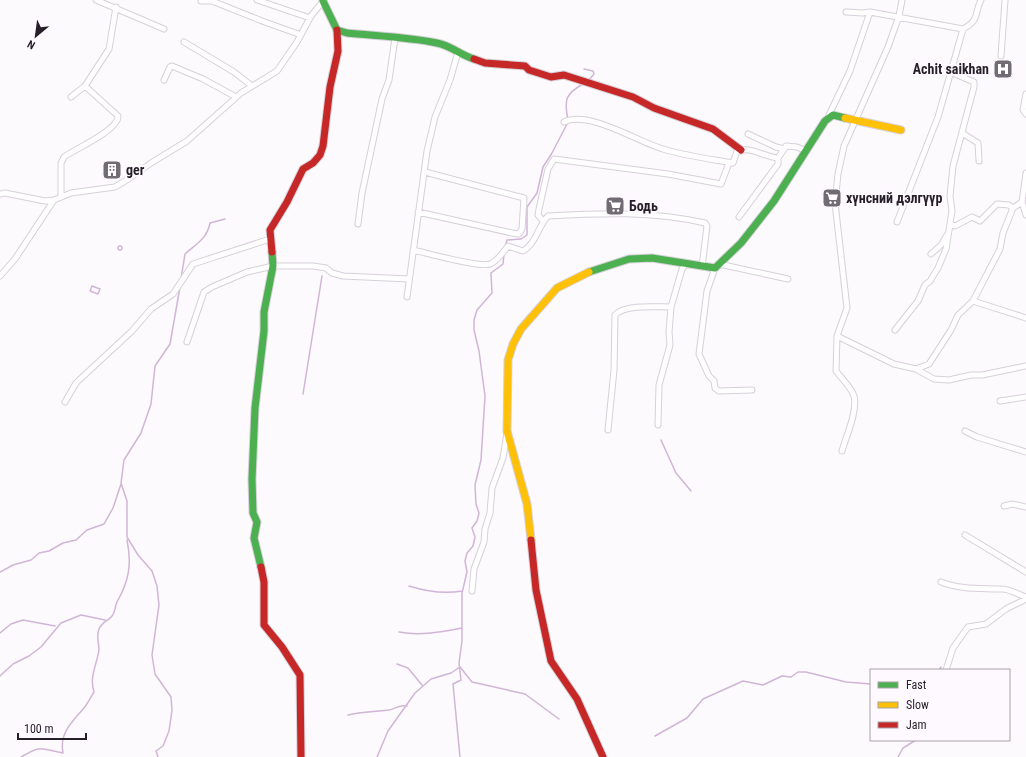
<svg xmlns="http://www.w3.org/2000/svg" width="1026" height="757" font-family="'Roboto Condensed',sans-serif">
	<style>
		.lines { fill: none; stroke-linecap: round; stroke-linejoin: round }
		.stream { stroke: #d1b5d7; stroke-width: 1.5 }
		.street-casing { stroke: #d6d1d8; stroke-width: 7 }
		.fast-casing { stroke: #d6d1d8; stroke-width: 9 }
		.slow-casing { stroke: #d6d1d8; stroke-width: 9 }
		.jam-casing { stroke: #d6d1d8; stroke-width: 9 }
		.street { stroke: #fffeff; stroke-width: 5 }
		.fast { stroke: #4caf50; stroke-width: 7 }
		.slow { stroke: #ffc107; stroke-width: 7 }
		.jam { stroke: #c62828; stroke-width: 7 }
		.labels { text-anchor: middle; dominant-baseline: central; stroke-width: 4; stroke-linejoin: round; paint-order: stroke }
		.poi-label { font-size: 14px; font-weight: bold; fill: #261e28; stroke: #fdf9fe; text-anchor: start }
	</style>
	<rect width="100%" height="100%" fill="#fcfafd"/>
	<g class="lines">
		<path class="stream" d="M 584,69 L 593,71 L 594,74 L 588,81
			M 568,120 C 564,100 565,94 583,84
			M118 248a2 2 0 1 1 4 0a2 2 0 1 1-4 0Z
			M 505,247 L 507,240 L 521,239 L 527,235 L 527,207 L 537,193 L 543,167 L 552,153 L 567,124
			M 181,279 L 185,254 C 196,244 207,239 210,223 L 225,219
			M 92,286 L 100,289 L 98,294 L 90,291 Z
			M 303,394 L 322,276
			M 661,440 L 676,473 L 691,491
			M 0,572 L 13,565 L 31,560 L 39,553 L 49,551 L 63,543 L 76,540 L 87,530 L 104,524 L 113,508 L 121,484
			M 409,586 C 425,591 445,594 462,591
			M 399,632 C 421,636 440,632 462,628
			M 0,633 L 11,624 L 23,620 L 55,626
			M 397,664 L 408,668 L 422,685
			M 939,670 L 941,667
			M 0,676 L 13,664 L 29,656 L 41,647 L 61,623 L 81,615 L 105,620
			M 348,715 C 362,711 375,712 389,710 C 395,709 400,704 407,706
			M 655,736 L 687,718 L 703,699 L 743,681 L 763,685 L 782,676 L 791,677 L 798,672 L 806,672 L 846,682 L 871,684
			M 21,757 C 43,744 40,749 63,753 C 59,733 72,722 84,708 C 88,703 91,697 94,692 C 89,677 97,664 99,650 C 99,643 96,636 99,629 C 102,622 108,621 112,616 C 115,613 115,606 117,602 C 129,581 132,564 127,540
			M 158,757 L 156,751 L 163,746 L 169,731 L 172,710 L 171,697 L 155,674 L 152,655 L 159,605 L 157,586 L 152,571 L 138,555 L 127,537 L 127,501 L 121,483 L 124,460 L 141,433 L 151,404 L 155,366 L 170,344 L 180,287
			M 377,757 L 388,731 L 415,693 L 431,679 L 451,673 L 460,667 L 472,682 L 525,694 L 559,719
			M 460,757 L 453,684 L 461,680 L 459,663 L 462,641 L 462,593 L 467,572 L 465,561 L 467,553 L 473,546 L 475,537 L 472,528 L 477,521 L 479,513 L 476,504 L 475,485 L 481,460 L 485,396 L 479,351 L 474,330 L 474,320 L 477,310 L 492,293 L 491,273 L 503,264 L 504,254
			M 898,757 L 903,748 L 916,740"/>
		<defs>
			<path id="street" d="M 96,0 L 164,29
				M 257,0 L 310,18
				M 201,1 L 212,1 L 262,21 L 301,35
				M 846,12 L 862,13 L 870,12 L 963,29 C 980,20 974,14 981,0
				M 184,42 L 234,72 L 252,86
				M 1001,56 L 1005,0
				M 951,68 L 955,74 L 974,82 L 974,87 L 953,166 L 950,196 L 952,211 L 950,224 L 955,226 L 972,217 L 980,221 L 997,204 L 1009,205 L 1013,208
				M 164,80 L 170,67 L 172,66 L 203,79 L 236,97
				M 85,86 L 109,49 L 116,7
				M 1026,94 L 1023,110 L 1026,114
				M 829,115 L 850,71 L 870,12
				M 564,122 C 589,110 638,142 663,149 C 686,156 710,159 733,163 L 737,151 C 751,146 764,157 778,158 L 786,146 L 797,147 L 807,151
				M 962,133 L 978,143 L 979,161
				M 748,134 L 776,147 L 784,149
				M 1026,173 L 1022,202 L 1026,215
				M 0,194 L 5,193 L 45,201 L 54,200
				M 61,197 L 61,163 L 64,157 C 75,149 119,130 118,116 L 85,86 L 71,97
				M 418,212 L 512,233 L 519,234 L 522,229 L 524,198 L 425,172
				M 739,217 L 778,164 L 778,158
				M 543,221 L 538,215 L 539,209 L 548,169 L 554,159 L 668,174 L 721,184 L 729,163
				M 897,222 L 938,117 L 963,29
				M 358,224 L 362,193 L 382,99 L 389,80 L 395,38
				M 413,250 C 427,253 480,268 490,264 C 498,261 503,252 508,246 L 523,251 C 536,244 538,226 548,216 C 601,213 653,211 705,223 L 707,226 L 702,267
				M 931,254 L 941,245 L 947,235
				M 719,264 L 788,279
				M 715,268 L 707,291 L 699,354 L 709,376 L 714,381 L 715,388 L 719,391 L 752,390
				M 0,276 L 15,259 L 54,200 L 71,193 L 115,187 L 130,178 L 151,163 L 187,141 L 241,93 L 277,71 L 297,42 L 311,16 L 324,0
				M 407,297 L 427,151 L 435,117 L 450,80 L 458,52
				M 973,301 L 1026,318
				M 895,330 L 918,301 L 925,285 L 930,281 L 938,268 L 946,249 L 950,224
				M 837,336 L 894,364 L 916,369 L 934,379 L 949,380 L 971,375 L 982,375 L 1026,366
				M 187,342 L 204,292 L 212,287 L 247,272 L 273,266 L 313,266 L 326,268 L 332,273 L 343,276 L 409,279
				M 916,369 L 929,364 L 951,330 L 958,315 L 973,301 L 1000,249 L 1003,233 L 1013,208 L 1022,202
				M 1000,401 L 1026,397
				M 65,402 L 76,383 L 132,331 L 151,309 L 173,294 L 193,264 L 270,239
				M 658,425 L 659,385 L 670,345 L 669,332 L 671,307
				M 608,430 L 614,370 L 615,315 C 625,304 657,307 671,307 L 682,269 L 687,263
				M 965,431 L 977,437 L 1026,452
				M 842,451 C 846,437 858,410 854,396 C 851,387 842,379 836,371 L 837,336 L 847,308 L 835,203 L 838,174 L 844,146 L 888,47 L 899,16 L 902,0
				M 1004,506 L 1012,504 L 1026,507
				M 965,535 L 1026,572
				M 941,582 C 961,590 981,588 1002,589 C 1010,589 1019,595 1026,597
				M 472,591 L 474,569 L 484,542 L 485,529 L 490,513 L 492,488 L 503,458 L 507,433
				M 946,670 L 953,648 L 968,627 L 986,624 L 1006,609 L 1026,599"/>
			<path id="fast" d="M 323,1 L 337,30 L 347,33 C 377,36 408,37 437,43 C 452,46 460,55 474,59
				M 589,272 L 629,259 L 652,258 L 715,268 L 741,243 L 774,201 L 825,121 L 833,115 L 845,118
				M 261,567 L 254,538 L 257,522 L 253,513 L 252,479 L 255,408 L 264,331 L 264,312 L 273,266 L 272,252"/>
			<path id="slow" d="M 845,118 L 901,130
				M 531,540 L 527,504 L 507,431 L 508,360 L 513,344 L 521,329 L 557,288 L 589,272"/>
			<path id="jam" d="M 474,59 L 485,63 L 525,66 L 529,70 L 551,77 L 564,75 L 633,97 L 654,108 L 713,129 L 741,150
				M 272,252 L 270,230 L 287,202 L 303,169 L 313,163 L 320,155 L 323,146 L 330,87 L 338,51 L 337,30
				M 531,540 L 536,590 L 551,661 L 577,699 L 603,757
				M 261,567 L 264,582 L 264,625 L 282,647 L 300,675 L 301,757"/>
		</defs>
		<use href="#street" class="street-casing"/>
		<use href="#fast" class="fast-casing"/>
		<use href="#slow" class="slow-casing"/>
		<use href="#jam" class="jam-casing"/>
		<use href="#street" class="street"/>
		<use href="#fast" class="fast"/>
		<use href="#slow" class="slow"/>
		<use href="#jam" class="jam"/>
	</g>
	<defs>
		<symbol id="hospital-square" viewBox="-11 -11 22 22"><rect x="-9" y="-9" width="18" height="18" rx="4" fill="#716b73" stroke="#fdf9fe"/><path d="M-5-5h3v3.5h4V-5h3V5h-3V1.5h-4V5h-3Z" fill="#fff"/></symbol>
		<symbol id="building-square" viewBox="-11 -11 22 22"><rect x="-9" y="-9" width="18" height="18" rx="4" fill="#716b73" stroke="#fdf9fe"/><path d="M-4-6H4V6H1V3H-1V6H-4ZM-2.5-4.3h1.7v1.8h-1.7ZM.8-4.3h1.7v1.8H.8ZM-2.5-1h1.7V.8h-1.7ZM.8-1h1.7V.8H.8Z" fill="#fff"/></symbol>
		<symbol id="supermarket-square" viewBox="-11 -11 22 22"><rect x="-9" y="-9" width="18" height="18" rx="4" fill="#716b73" stroke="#fdf9fe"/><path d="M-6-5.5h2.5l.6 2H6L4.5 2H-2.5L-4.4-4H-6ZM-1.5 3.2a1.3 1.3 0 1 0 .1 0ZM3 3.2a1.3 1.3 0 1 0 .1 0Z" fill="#fff"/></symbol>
	</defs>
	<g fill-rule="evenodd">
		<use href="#hospital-square" x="992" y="58" width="22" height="22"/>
		<use href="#building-square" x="101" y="159" width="22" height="22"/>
		<use href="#supermarket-square" x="821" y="187" width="22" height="22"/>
		<use href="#supermarket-square" x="604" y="195" width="22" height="22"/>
	</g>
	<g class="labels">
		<g class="poi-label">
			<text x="989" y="69" text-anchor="end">Achit saikhan</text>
			<text x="126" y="170">ger</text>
			<text x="846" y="198">хүнсний дэлгүүр</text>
			<text x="629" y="206">Бодь</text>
		</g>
	</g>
	<rect x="870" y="669" width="140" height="72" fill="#fdf9fe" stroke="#a7a1a8"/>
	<rect x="878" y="682" width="20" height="6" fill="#4caf50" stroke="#a7a1a8"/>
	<text x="906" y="689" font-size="12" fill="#261e28">Fast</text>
	<rect x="878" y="702" width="20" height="6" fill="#ffc107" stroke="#a7a1a8"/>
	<text x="906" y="709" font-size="12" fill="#261e28">Slow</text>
	<rect x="878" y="722" width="20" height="6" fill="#c62828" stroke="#a7a1a8"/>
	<text x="906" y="729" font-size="12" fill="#261e28">Jam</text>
	<g transform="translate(36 36) rotate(209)" stroke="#fdf9fe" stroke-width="3" paint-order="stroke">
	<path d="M0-3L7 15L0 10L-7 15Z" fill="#261e28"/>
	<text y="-6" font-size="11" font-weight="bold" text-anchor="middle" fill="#261e28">N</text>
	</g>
	<path d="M18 733v6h68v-6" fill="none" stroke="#261e28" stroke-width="2"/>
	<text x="24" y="733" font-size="12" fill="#261e28" stroke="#fdf9fe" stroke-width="3" paint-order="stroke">100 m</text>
</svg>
